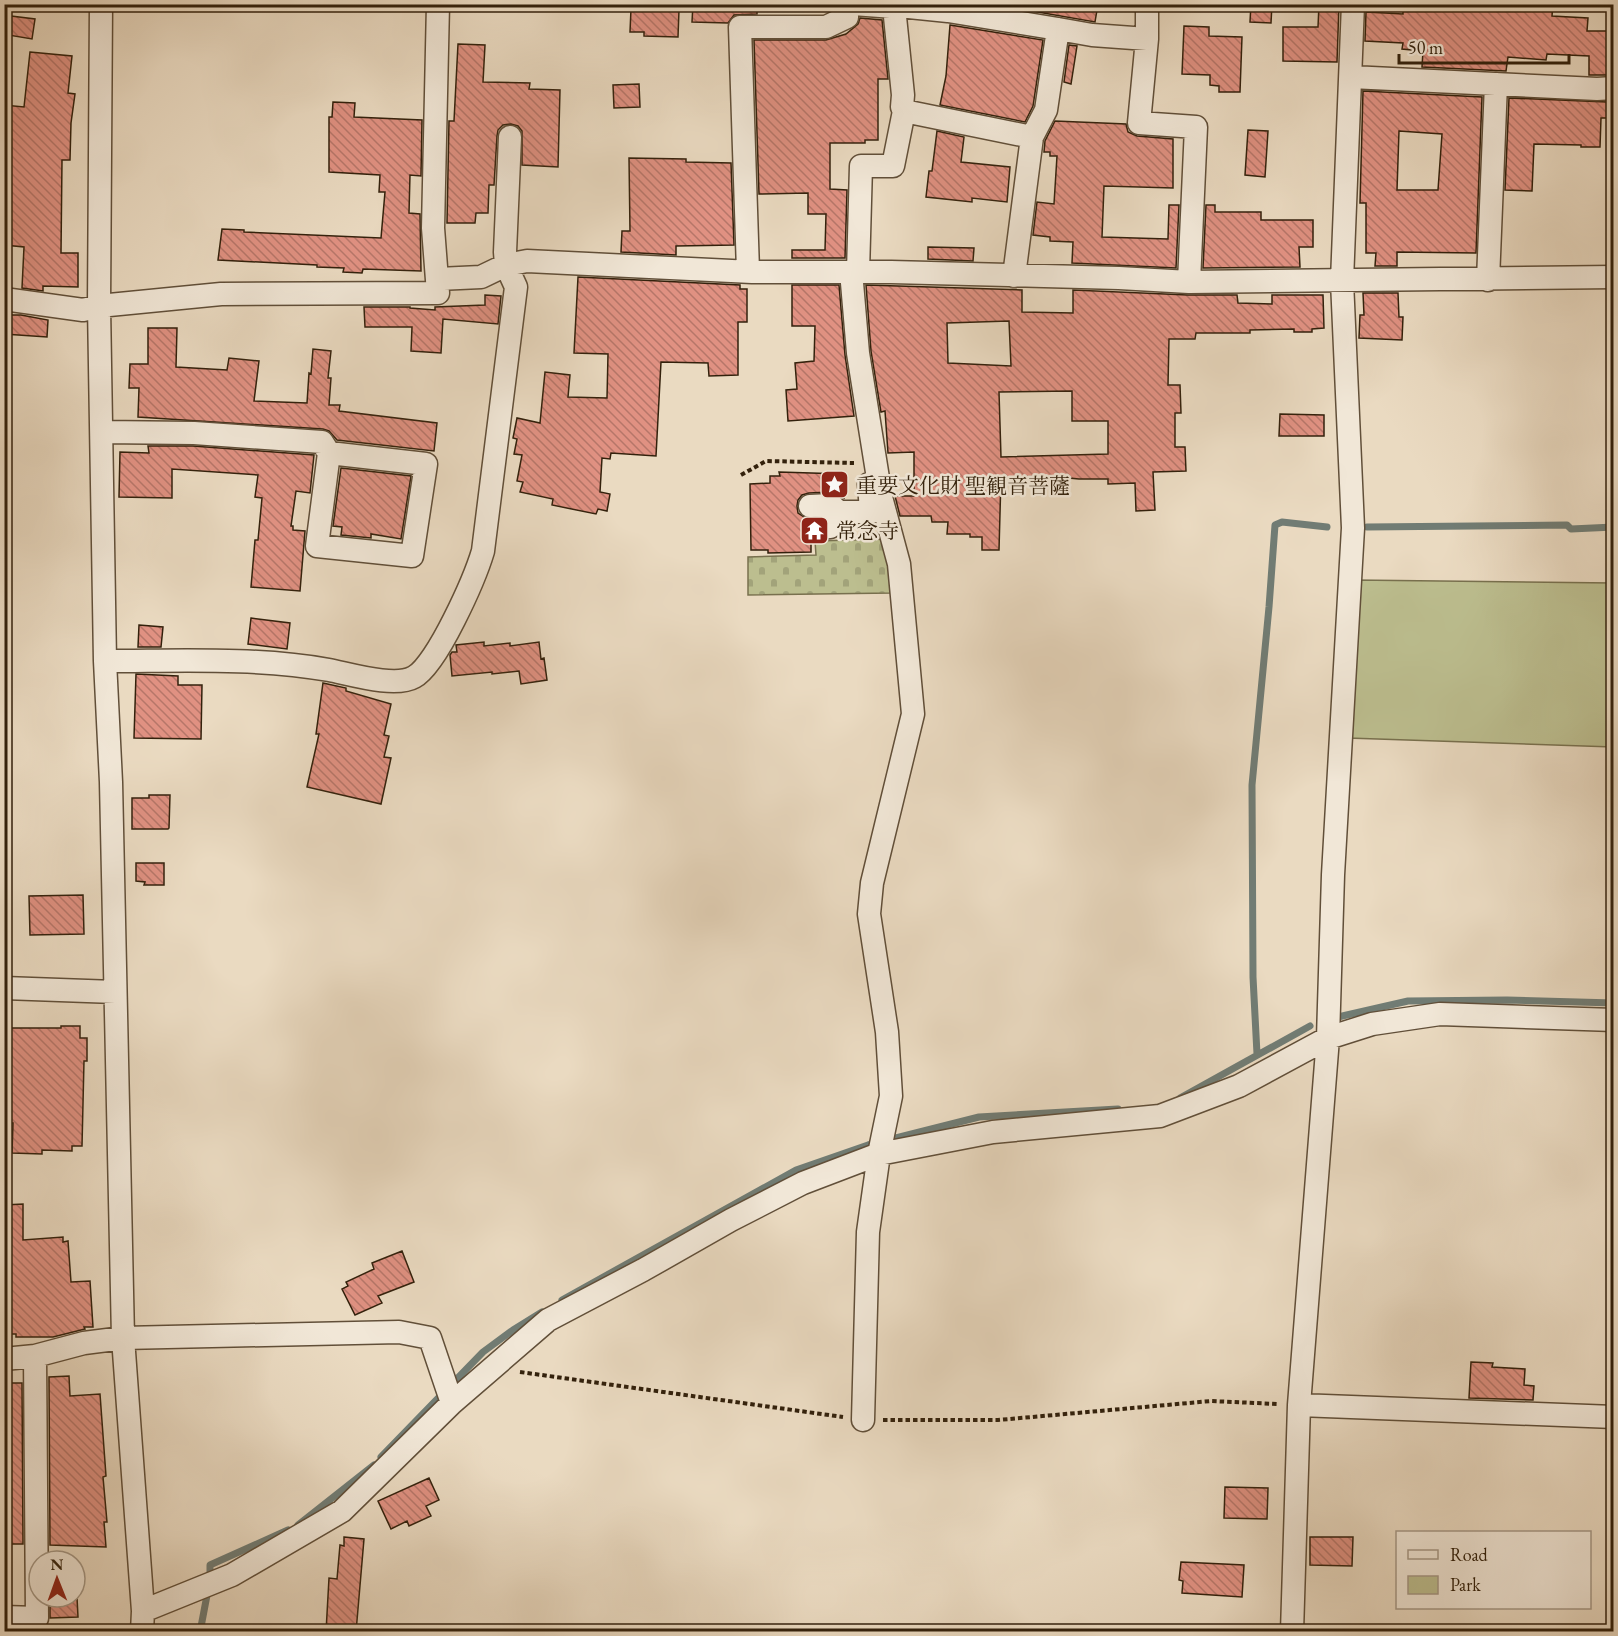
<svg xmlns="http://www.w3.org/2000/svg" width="1618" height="1636" font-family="'EB Garamond','Noto Serif JP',serif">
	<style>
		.cemetery { fill: url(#cemetery-stones); stroke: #78704e; stroke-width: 1.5 }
		.park { fill: #bcbe8f; stroke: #78704e; stroke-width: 1.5 }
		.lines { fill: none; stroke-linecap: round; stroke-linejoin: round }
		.stream { stroke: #717c74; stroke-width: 7 }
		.building { fill: url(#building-back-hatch); stroke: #33210c; stroke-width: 1.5; fill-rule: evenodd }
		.minor-casing { stroke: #614f39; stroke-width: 25 }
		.path { stroke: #33210c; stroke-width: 4; stroke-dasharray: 4.5 3; stroke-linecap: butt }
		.minor { stroke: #f1e7d7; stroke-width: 22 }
		.labels { text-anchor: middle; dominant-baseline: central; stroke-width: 5; stroke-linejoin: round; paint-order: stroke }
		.poi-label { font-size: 21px; fill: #33210c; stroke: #f1e7d7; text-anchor: start }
	</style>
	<defs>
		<pattern id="cemetery-stones" width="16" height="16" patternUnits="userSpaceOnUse" patternTransform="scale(1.5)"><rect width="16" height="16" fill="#bcbe8f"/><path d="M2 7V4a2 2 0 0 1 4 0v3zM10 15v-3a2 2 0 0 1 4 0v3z" fill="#a2a37a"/></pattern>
		<pattern id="building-back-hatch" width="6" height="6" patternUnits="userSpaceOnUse" patternTransform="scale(1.5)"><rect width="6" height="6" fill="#e09182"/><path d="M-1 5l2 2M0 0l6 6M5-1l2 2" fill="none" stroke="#b67669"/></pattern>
	</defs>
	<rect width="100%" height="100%" fill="#eadac1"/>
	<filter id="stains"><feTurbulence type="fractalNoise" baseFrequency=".00333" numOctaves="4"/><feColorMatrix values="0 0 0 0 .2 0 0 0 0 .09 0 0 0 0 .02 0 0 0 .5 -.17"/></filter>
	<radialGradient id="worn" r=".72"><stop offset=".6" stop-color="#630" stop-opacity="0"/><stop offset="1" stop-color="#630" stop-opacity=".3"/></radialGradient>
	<path class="cemetery" d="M 888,539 L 892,593 L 748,595 L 748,557 L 816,555 L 815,541 Z"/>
	<path class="park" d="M 1354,580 L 1613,583 L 1613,747 L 1348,738 Z"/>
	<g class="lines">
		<path class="stream" d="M 1367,527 L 1567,525 L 1571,529 L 1614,527
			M 1338,1017 L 1408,1001 L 1507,1000 L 1614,1003
			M 1257,1054 L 1253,977 L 1252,785 L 1269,607 L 1275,525 L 1282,522 L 1327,527
			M 1180,1098 L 1310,1026
			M 562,1300 L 796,1170 L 868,1145 L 979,1117 L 1118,1109
			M 381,1457 L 483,1352 L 513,1330 L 542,1312
			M 298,1525 L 374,1465
			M 210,1579 L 210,1565 L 288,1530
			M 200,1632 L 208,1590"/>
	</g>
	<path class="building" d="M 693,4 L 757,4 L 757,14 L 734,15 L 728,23 L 692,22 Z
		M 992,4 L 1098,4 L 1095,22 Z
		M 1251,4 L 1272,4 L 1271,23 L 1250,22 Z
		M 1319,4 L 1339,4 L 1337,62 L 1283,61 L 1283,27 L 1318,27 Z
		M 1403,4 L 1553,4 L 1552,16 L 1588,18 L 1587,31 L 1613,31 L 1614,75 L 1589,75 L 1589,56 L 1547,54 L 1546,60 L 1508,57 L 1506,71 L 1422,67 L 1423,51 L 1402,49 L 1403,43 L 1365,41 L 1366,12 L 1403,14 Z
		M 631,9 L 679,10 L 678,37 L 644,36 L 644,32 L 630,32 Z
		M 11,16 L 35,19 L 32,39 L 8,35 Z
		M 860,18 L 882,20 L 888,79 L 878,79 L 878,140 L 865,140 L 865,143 L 830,143 L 830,189 L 847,190 L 845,258 L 792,258 L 792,250 L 825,250 L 826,214 L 808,214 L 808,193 L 759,194 L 754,40 L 826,40 L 846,34 L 858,24 Z
		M 950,25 L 1043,40 L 1033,106 L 1025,122 L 940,105 L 946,76 Z
		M 1184,26 L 1209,27 L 1209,36 L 1242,37 L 1240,92 L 1219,92 L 1219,86 L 1210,85 L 1210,75 L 1182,74 Z
		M 458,44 L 485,45 L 483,82 L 530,83 L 529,89 L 560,90 L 558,167 L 522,165 L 522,131 L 518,126 L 511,124 L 503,125 L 498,130 L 497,136 L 494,185 L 489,185 L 488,213 L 476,213 L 475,223 L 447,223 L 449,121 L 454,121 Z
		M 1069,45 L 1077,46 L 1071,84 L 1064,82 Z
		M 30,52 L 72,56 L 68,93 L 75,94 L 71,123 L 70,160 L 62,160 L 61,253 L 78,253 L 78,287 L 43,286 L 43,291 L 22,288 L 24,247 L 4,245 L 4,105 L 24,107 Z
		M 639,84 L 640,107 L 614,108 L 613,85 Z
		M 1363,91 L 1482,97 L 1476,253 L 1397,252 L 1397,266 L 1375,266 L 1376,253 L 1366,253 L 1366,203 L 1360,203 ZM 1399,131 L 1442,134 L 1438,190 L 1397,190 Z
		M 1509,98 L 1607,102 L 1607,118 L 1601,118 L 1600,147 L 1581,147 L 1581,145 L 1534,144 L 1532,191 L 1505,190 Z
		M 333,102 L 355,103 L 354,117 L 422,120 L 421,176 L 410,175 L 409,213 L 420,214 L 421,271 L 363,269 L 362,273 L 343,272 L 344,268 L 317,267 L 317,265 L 218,260 L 222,229 L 244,230 L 244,232 L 381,238 L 385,192 L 379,192 L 380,175 L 329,172 L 329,117 L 332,117 Z
		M 1055,121 L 1126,124 L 1128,132 L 1137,136 L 1173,139 L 1173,188 L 1104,186 L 1102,237 L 1168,239 L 1169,205 L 1179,205 L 1176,268 L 1072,263 L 1073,242 L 1050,241 L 1050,237 L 1033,235 L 1037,202 L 1054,204 L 1057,156 L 1050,156 L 1050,152 L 1044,152 L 1045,141 Z
		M 1248,130 L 1268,131 L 1265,177 L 1245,175 Z
		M 937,131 L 964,137 L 961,162 L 1010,167 L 1007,202 L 972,198 L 972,202 L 926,197 L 929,171 L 932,171 Z
		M 629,158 L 686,159 L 686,162 L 731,163 L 734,245 L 676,246 L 676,255 L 621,252 L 622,231 L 630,231 Z
		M 1206,205 L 1215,205 L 1215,212 L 1261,212 L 1261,220 L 1313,220 L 1313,247 L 1299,247 L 1300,267 L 1203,268 Z
		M 928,247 L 974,248 L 973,261 L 928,259 Z
		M 578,277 L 740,285 L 740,289 L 747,289 L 747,322 L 738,322 L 738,375 L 709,376 L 708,363 L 661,362 L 656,456 L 611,453 L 610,459 L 602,458 L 600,492 L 610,494 L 607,511 L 598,509 L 596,514 L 552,505 L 553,499 L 520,492 L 523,482 L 517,481 L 522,455 L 514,454 L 517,439 L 513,438 L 517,418 L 540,423 L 545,372 L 570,375 L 568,397 L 607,398 L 608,354 L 574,353 Z
		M 792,285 L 839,285 L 845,355 L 854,416 L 788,421 L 786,390 L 797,389 L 795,363 L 814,361 L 815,326 L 792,326 Z
		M 866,285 L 1022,290 L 1022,312 L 1073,313 L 1073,290 L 1188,295 L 1237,295 L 1238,303 L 1272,304 L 1272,295 L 1323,295 L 1324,328 L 1312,329 L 1312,332 L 1294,332 L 1294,329 L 1250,330 L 1250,333 L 1196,333 L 1195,339 L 1169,339 L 1168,385 L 1180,385 L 1181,413 L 1175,413 L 1175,447 L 1185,447 L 1186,471 L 1153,472 L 1155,510 L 1136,511 L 1135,483 L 1108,484 L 1108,479 L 1079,479 L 1069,478 L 1069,476 L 1001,477 L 999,550 L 982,550 L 982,537 L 970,537 L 970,534 L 947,534 L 948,522 L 932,522 L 931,516 L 900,516 L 895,496 L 914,496 L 914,452 L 888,453 L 885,411 L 881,412 L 871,351 ZM 1009,321 L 1011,366 L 948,363 L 947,323 ZM 1072,391 L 1072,421 L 1108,421 L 1108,454 L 1001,457 L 999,392 Z
		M 1363,293 L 1398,293 L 1399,317 L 1403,317 L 1402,340 L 1359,338 L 1360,315 L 1364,315 Z
		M 485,295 L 501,296 L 498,324 L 443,319 L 441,353 L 411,351 L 412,327 L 365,327 L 364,307 L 410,307 L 410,308 L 435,310 L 435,307 L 485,305 Z
		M 4,315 L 21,315 L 48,320 L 47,337 L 4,334 Z
		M 148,328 L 177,328 L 176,367 L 227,370 L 229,358 L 259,361 L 254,401 L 307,403 L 309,373 L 311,374 L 313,349 L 331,351 L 328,378 L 331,378 L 329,405 L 340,405 L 339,411 L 437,423 L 434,451 L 337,440 L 329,431 L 323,429 L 138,417 L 139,388 L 129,388 L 130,364 L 148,364 Z
		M 1280,414 L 1324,415 L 1324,436 L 1279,436 Z
		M 148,446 L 193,446 L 314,455 L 310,493 L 296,491 L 291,526 L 293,526 L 293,530 L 305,531 L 300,591 L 251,587 L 255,540 L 258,540 L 262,498 L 255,497 L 258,475 L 172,469 L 172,498 L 119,497 L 120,452 L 149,453 Z
		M 341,468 L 411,476 L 401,539 L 371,534 L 371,538 L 341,535 L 342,527 L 333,526 Z
		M 779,472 L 843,474 L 844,498 L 830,492 L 809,493 L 802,495 L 798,500 L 797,506 L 798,513 L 807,519 L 803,530 L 805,536 L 811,540 L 811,552 L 768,553 L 768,550 L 751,550 L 750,484 L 770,483 L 770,476 L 780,476 Z
		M 251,618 L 290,623 L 287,649 L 248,644 Z
		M 139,625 L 163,627 L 161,647 L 138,647 Z
		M 484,642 L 484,646 L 510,643 L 510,646 L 539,642 L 541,659 L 544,658 L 547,680 L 521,684 L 519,671 L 492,674 L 492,672 L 452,676 L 450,655 L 452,652 L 457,652 L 456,645 Z
		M 136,674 L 178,676 L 178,685 L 202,685 L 201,739 L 134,738 Z
		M 323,683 L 346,688 L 346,691 L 391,704 L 384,735 L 389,736 L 384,757 L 391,758 L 381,804 L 307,787 L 319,734 L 316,734 Z
		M 149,795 L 170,795 L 169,828 L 168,829 L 132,829 L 132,798 L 149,798 Z
		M 136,863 L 164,863 L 164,885 L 144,885 L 145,882 L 136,881 Z
		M 83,895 L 84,934 L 30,935 L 29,896 Z
		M 61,1026 L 80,1026 L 80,1038 L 87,1038 L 87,1061 L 84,1061 L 82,1146 L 72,1146 L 72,1151 L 42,1150 L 42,1154 L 12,1153 L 13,1123 L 10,1123 L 10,1113 L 7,1113 L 8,1044 L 11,1044 L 11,1028 L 61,1028 Z
		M 23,1204 L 23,1240 L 63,1237 L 63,1242 L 68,1241 L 71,1282 L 90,1281 L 93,1327 L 84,1327 L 85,1329 L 53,1337 L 16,1337 L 16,1334 L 4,1334 L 4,1205 Z
		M 402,1251 L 414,1282 L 378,1296 L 382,1303 L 355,1315 L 342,1289 L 348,1286 L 346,1282 L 374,1269 L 372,1263 Z
		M 1471,1362 L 1493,1363 L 1492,1367 L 1525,1369 L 1524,1385 L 1534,1386 L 1533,1400 L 1469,1398 Z
		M 69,1376 L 70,1396 L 100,1394 L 106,1476 L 103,1477 L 107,1522 L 104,1522 L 106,1547 L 50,1545 L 49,1377 Z
		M 6,1383 L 22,1383 L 23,1544 L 4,1544 Z
		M 429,1478 L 439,1500 L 426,1506 L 431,1516 L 409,1526 L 407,1521 L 391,1529 L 378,1501 Z
		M 1225,1487 L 1268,1488 L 1267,1519 L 1224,1518 Z
		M 344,1537 L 364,1539 L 356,1632 L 326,1632 L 329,1578 L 337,1579 L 340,1545 L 344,1546 Z
		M 1310,1537 L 1353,1537 L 1352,1566 L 1310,1565 Z
		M 1181,1562 L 1244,1565 L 1242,1597 L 1182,1593 L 1183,1581 L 1179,1580 Z
		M 50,1597 L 77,1597 L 78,1617 L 50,1618 Z"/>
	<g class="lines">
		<defs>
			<path id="minor" d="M 101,4 L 99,306 L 105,661 L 111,782 L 123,1338 L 143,1611 L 142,1632
				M 853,4 L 894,7 L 903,95 L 902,107 L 904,111
				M 894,7 L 899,6 L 948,11 L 1058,29
				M 1147,39 L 1139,123 L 1196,127 L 1189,282
				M 1351,77 L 1597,89 L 1614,88
				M 748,271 L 740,27 L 826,27 L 847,17 L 846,4
				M 851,271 L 858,353 L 881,497 L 899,564 L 913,714 L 872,883 L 869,914 L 887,1032 L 891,1096 L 879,1154 L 868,1232 L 863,1420
				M 858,272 L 861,166 L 893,166 L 904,111 L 1032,137 L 1046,110 L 1058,29 L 1092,35 L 1147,39 L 1147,4
				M 1014,276 L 1032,137
				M 438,279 L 481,277 L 506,265 L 527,261 L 752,272 L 891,272 L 1119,278 L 1189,282 L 1614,277
				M 1488,280 L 1496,84
				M 4,299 L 83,310 L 99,306 L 221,294 L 438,293 L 433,228 L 438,4
				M 102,432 L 194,433 L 322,442 L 329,453 L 317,546 L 412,556 L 426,464 L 329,453
				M 810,506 L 831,505 L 839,512
				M 816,528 L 830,527 L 839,512 L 871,512 L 869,484
				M 105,661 C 179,661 255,657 329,670 C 350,674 395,688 414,677 C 437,665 475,578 483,551 L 516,287 L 506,265 L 505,252 L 510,137
				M 4,988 L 115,992
				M 4,1359 L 35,1356 L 84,1343 L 123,1338 L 399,1332 L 430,1338 L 452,1403
				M 1299,1405 L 1614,1417
				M 143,1611 L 232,1575 L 342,1511 L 452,1403 L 548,1320 L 643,1270 L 731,1220 L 803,1183 L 879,1154 L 993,1132 L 1160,1116 L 1239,1086 L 1328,1038 L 1372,1024 L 1440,1014 L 1614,1020
				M 4,1617 L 37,1618 L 35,1356
				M 1292,1632 L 1299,1405 L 1328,1038 L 1333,875 L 1353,528 L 1342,281 L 1353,4"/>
		</defs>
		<use href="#minor" class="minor-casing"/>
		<path class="path" d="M 741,475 L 766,461 L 854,463
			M 520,1372 L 843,1417
			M 883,1420 L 998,1420 L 1211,1401 L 1277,1404"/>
		<use href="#minor" class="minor"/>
	</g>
	<defs>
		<symbol id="sight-square" viewBox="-11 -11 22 22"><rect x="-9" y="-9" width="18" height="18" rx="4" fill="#8f2418" stroke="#f1e7d7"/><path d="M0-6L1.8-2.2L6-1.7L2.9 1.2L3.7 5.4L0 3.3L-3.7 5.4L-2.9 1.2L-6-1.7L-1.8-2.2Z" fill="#fff"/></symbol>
		<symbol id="temple-square" viewBox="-11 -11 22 22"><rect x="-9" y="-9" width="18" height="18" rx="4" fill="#8f2418" stroke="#f1e7d7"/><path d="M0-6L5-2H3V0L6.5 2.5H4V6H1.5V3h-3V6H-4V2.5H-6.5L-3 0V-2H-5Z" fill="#fff"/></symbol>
	</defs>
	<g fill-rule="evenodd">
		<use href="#sight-square" x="818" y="468" width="33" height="33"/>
		<use href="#temple-square" x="798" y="514" width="33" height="33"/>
	</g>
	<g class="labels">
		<g class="poi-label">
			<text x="856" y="485">重要文化財 聖観音菩薩</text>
			<text x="836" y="530">常念寺</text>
		</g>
	</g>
	<rect width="1618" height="1636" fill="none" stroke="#eadac1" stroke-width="24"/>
	<rect x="6" y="6" width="1606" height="1624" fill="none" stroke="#33210c" stroke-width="3"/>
	<rect x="12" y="12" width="1594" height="1612" fill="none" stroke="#33210c" stroke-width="1.5"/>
	<rect x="1396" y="1531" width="195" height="78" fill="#f1e7d7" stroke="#a59886" stroke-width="1.5"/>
	<rect x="1408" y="1550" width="30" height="9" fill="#f1e7d7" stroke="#a59886" stroke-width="1.5"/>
	<text x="1450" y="1561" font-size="18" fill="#33210c">Road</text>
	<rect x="1408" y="1576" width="30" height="18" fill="#bcbe8f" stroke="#a59886" stroke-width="1.5"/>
	<text x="1450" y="1591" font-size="18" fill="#33210c">Park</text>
	<g transform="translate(57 1579) rotate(359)"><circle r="28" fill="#f1e7d7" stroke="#a59886" stroke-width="1.5"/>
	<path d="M0-4.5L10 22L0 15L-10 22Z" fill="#8f2418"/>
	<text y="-9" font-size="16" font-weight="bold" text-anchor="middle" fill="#33210c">N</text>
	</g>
	<path d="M1399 54v9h170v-9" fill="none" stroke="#33210c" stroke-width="3"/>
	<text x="1408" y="54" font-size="18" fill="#33210c" stroke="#f1e7d7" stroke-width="4.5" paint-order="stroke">50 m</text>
	<rect width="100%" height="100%" filter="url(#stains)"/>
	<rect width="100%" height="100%" fill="url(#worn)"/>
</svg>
